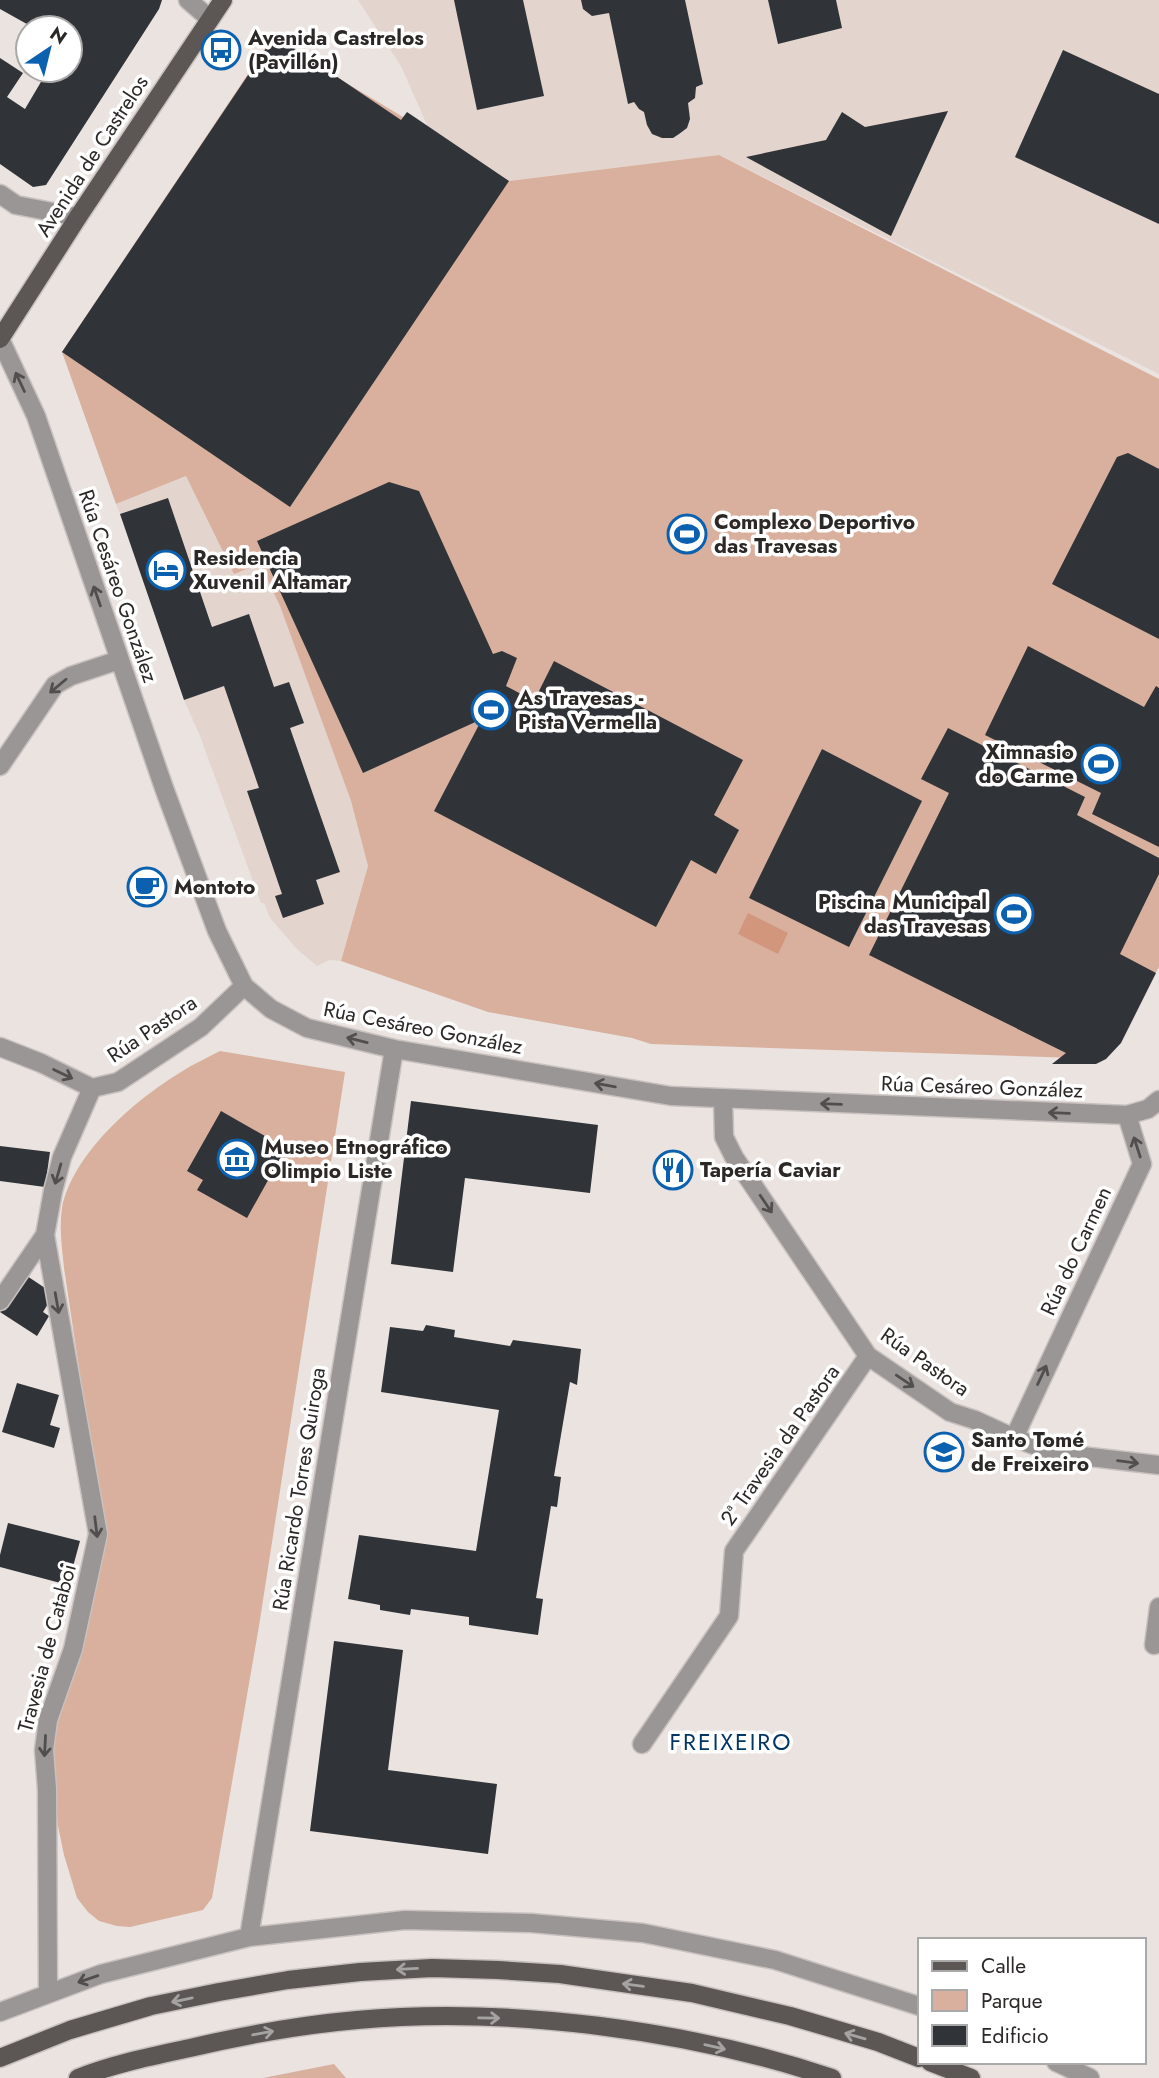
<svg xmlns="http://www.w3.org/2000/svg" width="1159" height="2078" font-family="Jost,sans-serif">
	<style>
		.built { fill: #e3d4ce }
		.green { fill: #d9b09e }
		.water { fill: #d1967c }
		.building { fill: #303337 }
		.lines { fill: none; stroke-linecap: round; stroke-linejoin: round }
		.street-casing { stroke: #c8c1bf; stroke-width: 21 }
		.primary-casing { stroke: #c8c1bf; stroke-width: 21 }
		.street { stroke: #999695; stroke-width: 18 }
		.primary { stroke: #5c5755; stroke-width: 18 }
		.oneway { stroke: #524e4e }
		.oneway2 { stroke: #a5a3a2 }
		.labels { text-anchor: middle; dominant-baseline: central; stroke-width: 7; stroke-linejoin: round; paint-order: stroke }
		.poi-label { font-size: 21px; font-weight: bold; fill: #2b2827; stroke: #fff; text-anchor: start }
		.street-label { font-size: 21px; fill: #2b2827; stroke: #fff }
		.neighbourhood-label { font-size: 23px; letter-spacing: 2px; fill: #003566; stroke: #fff }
	</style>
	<rect width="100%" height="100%" fill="#eae3e0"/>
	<path class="built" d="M 358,0 L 1159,0 L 1159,374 L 719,155 L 509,181 L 428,127 L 401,66 Z
		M 186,476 L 234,573 L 260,564 L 280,606 L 351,801 L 368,866 L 341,961 L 329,960 L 317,966 L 297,949 L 270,918 L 264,903 L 261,903 L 200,736 L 184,700 L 232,683 L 168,498 L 120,514 L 116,504 Z"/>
	<path class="green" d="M 272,38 L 509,181 L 719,155 L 1159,379 L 1159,967 L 1106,1059 L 651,1044 L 632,1038 L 488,1012 L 341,961 L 368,866 L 351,801 L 280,606 L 260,564 L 234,574 L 186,476 L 116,504 L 62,352 Z
		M 220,1051 L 345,1072 L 259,1626 L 212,1898 L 203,1910 L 130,1927 L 117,1926 L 99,1921 L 88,1912 L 77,1898 L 64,1855 L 58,1826 L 50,1737 L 105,1542 L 64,1268 C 62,1248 59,1228 62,1208 C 73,1153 135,1100 181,1072 C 193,1064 207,1058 220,1051 Z
		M 334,2064 L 346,2078 L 263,2078 Z"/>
	<path class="water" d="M 748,913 L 788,933 L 778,954 L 738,934 Z"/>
	<path class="building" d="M 0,0 L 162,0 L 159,9 L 46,185 L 33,187 L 0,164 L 0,58 L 23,73 L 7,97 L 25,109 L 48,70 L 70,70 L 70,28 L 34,28 L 0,9 Z
		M 454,0 L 523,0 L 544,96 L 477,110 Z
		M 581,0 L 685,0 L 703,84 L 696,87 L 695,98 L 688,103 L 690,119 L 687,128 L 679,134 L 673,138 L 662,138 L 652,134 L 647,125 L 644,112 L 639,109 L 634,102 L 628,104 L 609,13 L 592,16 L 583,9 Z
		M 768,0 L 836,0 L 842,28 L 778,44 Z
		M 275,35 L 401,120 L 407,112 L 509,181 L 290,507 L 62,352 Z
		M 1063,50 L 1159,94 L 1159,224 L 1015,157 Z
		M 948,111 L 891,236 L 746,157 L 826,140 L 842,112 L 865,127 Z
		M 1128,453 L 1159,469 L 1159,639 L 1052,584 L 1117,457 Z
		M 389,482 L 419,491 L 493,654 L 502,651 L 517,658 L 506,686 L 534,701 L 554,661 L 743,760 L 714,815 L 739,830 L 716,874 L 691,860 L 656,927 L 434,811 L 482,719 L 363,773 L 257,541 Z
		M 168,498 L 212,627 L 249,614 L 274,687 L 289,682 L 304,723 L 290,728 L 340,872 L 316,880 L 324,904 L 283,918 L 275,896 L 282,894 L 247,791 L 259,788 L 224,686 L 184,700 L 120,514 Z
		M 1028,646 L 1144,707 L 1156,686 L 1159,688 L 1159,847 L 1092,814 L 1101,793 L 985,735 Z
		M 948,728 L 1085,797 L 1077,815 L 1159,858 L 1159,874 L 1120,954 L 1156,973 L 1121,1043 L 1106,1059 L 1096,1064 L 1052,1064 L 1066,1053 L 869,955 L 949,793 L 921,779 Z
		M 822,749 L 922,801 L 849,947 L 749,898 Z
		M 411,1101 L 598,1125 L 590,1193 L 465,1178 L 453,1272 L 391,1264 Z
		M 221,1111 L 286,1148 L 247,1218 L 197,1190 L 203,1180 L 187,1171 Z
		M 0,1146 L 50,1152 L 45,1187 L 0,1181 Z
		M 24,1274 L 54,1294 L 43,1312 L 49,1316 L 37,1336 L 0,1312 Z
		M 426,1325 L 455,1330 L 454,1337 L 510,1346 L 513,1340 L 581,1349 L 577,1385 L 570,1382 L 554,1476 L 561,1477 L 557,1507 L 551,1506 L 536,1598 L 543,1599 L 538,1635 L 469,1625 L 469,1617 L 411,1609 L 410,1615 L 380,1610 L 380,1605 L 348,1599 L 359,1535 L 476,1551 L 499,1410 L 381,1392 L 390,1327 L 423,1331 Z
		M 17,1383 L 59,1395 L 50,1425 L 60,1428 L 54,1448 L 2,1432 Z
		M 8,1523 L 80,1541 L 68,1585 L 0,1567 L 0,1555 Z
		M 334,1641 L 403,1650 L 388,1770 L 497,1784 L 488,1854 L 310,1831 Z"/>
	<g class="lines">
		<defs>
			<path id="street" d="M 188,0 L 210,19
				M 0,194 L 16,205 L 78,217
				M 0,339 L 36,416 L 164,788 L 217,931 L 244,986 L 271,1009 L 307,1028 L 394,1049 L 671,1096 L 1127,1115 L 1148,1109 L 1159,1100
				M 0,766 L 55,685 L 71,676 L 119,660
				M 0,1047 L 41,1063 L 92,1088 L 118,1082 L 201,1027 L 244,986
				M 723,1099 L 724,1137 L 734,1157 L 868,1356 L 950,1412 L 975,1420 L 1014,1438 L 1056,1453 L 1159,1465
				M 45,1235 L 98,1534 L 73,1649 L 48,1720 L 44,1750 L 47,1789 L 48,1993
				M 0,1301 L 45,1235 L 53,1191 L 62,1157 L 92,1088
				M 1014,1438 L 1142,1164 L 1127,1115
				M 1154,1645 L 1159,1607
				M 642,1744 L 729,1616 L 734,1551 L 868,1356
				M 249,1937 L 394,1049
				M 0,2012 L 101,1974 L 249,1937 L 405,1920 L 531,1923 L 643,1933 L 775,1960 L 919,2006
				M 1056,2062 L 1090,2078"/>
			<path id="primary" d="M 0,339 L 78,217 L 223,0
				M 0,2058 L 70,2030 L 151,2006 L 219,1992 L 288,1980 L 360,1972 L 432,1968 L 498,1970 L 560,1974 L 692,1993 L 790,2016 L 878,2042 L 919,2058
				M 930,2062 L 971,2078
				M 78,2078 C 113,2064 153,2056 190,2048 C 245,2035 301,2025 357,2020 C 507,2006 690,2030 832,2078"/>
		</defs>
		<use href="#street" class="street-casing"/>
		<use href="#primary" class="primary-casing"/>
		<use href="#street" class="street"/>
		<use href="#primary" class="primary"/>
	</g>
	<defs><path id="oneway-shaft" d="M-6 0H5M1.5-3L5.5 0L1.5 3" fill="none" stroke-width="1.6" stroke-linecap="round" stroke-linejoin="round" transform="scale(1.75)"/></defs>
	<g class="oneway">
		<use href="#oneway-shaft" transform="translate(20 382) rotate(-115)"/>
		<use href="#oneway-shaft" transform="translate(97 596) rotate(-109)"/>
		<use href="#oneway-shaft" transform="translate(58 686) rotate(140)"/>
		<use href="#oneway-shaft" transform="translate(357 1040) rotate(-166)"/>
		<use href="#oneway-shaft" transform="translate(63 1074) rotate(26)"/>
		<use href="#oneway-shaft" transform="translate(605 1085) rotate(-170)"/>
		<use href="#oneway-shaft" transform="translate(831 1104) rotate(-178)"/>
		<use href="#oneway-shaft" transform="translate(1059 1113) rotate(-178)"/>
		<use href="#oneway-shaft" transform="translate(1137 1147) rotate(-108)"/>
		<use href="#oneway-shaft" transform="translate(58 1174) rotate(106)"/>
		<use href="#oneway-shaft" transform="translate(766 1204) rotate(56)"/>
		<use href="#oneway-shaft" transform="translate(57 1303) rotate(80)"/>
		<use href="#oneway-shaft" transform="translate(1042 1375) rotate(-65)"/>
		<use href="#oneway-shaft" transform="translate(905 1381) rotate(34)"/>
		<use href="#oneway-shaft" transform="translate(1128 1462) rotate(7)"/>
		<use href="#oneway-shaft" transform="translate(96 1527) rotate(83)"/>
		<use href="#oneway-shaft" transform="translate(45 1746) rotate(93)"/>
		<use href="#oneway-shaft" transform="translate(88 1979) rotate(161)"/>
	</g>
	<g class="oneway2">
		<use href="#oneway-shaft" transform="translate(407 1969) rotate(177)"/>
		<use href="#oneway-shaft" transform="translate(633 1985) rotate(-172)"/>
		<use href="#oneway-shaft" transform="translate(182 2000) rotate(168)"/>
		<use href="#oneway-shaft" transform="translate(489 2018) rotate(1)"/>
		<use href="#oneway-shaft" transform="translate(263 2033) rotate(-10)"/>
		<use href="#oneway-shaft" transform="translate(855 2036) rotate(-164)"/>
		<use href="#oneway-shaft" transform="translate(715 2047) rotate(13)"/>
	</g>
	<defs>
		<symbol id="bus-ring" viewBox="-11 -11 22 22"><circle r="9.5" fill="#fff" stroke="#0b61af" stroke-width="1.5"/><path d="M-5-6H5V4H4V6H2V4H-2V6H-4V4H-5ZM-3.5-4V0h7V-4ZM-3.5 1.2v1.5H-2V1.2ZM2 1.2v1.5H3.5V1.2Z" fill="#0b61af"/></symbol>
		<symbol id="stadium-ring" viewBox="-11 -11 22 22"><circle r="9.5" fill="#fff" stroke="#0b61af" stroke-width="1.5"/><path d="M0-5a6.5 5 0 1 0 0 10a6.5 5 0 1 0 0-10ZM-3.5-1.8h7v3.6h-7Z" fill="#0b61af"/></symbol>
		<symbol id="hotel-ring" viewBox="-11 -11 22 22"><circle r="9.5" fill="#fff" stroke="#0b61af" stroke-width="1.5"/><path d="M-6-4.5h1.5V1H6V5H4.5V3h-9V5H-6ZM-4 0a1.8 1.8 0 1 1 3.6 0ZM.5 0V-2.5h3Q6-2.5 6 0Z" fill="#0b61af"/></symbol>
		<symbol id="cafe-ring" viewBox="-11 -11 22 22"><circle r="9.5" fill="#fff" stroke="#0b61af" stroke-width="1.5"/><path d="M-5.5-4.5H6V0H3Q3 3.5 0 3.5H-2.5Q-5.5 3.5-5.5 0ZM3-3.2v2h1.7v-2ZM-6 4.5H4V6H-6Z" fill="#0b61af"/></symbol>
		<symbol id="museum-ring" viewBox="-11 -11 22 22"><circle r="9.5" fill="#fff" stroke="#0b61af" stroke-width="1.5"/><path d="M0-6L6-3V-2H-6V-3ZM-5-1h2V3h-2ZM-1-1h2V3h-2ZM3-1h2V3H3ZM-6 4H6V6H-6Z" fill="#0b61af"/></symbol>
		<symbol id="restaurant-ring" viewBox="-11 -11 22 22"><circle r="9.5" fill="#fff" stroke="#0b61af" stroke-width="1.5"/><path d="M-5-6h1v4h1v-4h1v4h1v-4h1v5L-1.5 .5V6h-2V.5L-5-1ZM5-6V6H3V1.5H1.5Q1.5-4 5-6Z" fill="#0b61af"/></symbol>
		<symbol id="school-ring" viewBox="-11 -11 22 22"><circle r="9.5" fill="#fff" stroke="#0b61af" stroke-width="1.5"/><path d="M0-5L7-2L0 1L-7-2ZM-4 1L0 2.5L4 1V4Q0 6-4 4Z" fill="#0b61af"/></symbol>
	</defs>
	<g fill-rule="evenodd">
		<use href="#bus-ring" x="199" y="28" width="44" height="44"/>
		<use href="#stadium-ring" x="665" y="512" width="44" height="44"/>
		<use href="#hotel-ring" x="144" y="548" width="44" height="44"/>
		<use href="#stadium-ring" x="469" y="688" width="44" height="44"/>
		<use href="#stadium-ring" x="1079" y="742" width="44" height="44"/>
		<use href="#cafe-ring" x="125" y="865" width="44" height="44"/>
		<use href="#stadium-ring" x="992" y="892" width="44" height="44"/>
		<use href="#museum-ring" x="215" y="1137" width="44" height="44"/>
		<use href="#restaurant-ring" x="651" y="1148" width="44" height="44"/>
		<use href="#school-ring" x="922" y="1430" width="44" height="44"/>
	</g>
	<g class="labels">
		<g class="poi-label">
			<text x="248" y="38">Avenida Castrelos<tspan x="248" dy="24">(Pavillón)</tspan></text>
			<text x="714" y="522">Complexo Deportivo<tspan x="714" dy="24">das Travesas</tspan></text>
			<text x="193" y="558">Residencia<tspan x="193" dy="24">Xuvenil Altamar</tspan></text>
			<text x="518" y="698">As Travesas -<tspan x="518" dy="24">Pista Vermella</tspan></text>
			<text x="1074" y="752" text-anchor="end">Ximnasio<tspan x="1074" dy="24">do Carme</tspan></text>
			<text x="174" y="887">Montoto</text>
			<text x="987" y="902" text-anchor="end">Piscina Municipal<tspan x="987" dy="24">das Travesas</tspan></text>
			<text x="264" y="1147">Museo Etnográfico<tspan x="264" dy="24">Olimpio Liste</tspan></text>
			<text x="700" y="1170">Tapería Caviar</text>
			<text x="971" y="1440">Santo Tomé<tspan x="971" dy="24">de Freixeiro</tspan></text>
		</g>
		<g class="street-label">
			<text transform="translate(92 156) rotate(-57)">Avenida de Castrelos</text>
			<text transform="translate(118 586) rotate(71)">Rúa Cesáreo González</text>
			<text transform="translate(423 1028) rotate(11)">Rúa Cesáreo González</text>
			<text transform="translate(152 1029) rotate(-34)">Rúa Pastora</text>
			<text transform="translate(982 1087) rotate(2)">Rúa Cesáreo González</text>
			<text transform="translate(1076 1251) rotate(-65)">Rúa do Carmen</text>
			<text transform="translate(925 1362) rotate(35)">Rúa Pastora</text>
			<text transform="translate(780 1445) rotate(-55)">2ª Travesia da Pastora</text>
			<text transform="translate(299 1489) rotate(-81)">Rúa Ricardo Torres Quiroga</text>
			<text transform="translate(47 1648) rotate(-75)">Travesia de Cataboi</text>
		</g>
		<g class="neighbourhood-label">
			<text x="731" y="1742">FREIXEIRO</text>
		</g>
	</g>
	<rect x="918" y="1938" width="228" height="126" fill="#ffffff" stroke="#aaa9a9" stroke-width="2"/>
	<rect x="932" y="1961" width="35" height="10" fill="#5c5755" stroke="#aaa9a9" stroke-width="2"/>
	<text x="981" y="1973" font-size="21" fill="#2b2827">Calle</text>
	<rect x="932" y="1990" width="35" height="21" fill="#d9b09e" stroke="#aaa9a9" stroke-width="2"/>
	<text x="981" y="2008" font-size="21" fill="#2b2827">Parque</text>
	<rect x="932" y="2025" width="35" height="21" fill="#303337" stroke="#aaa9a9" stroke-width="2"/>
	<text x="981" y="2043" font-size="21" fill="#2b2827">Edificio</text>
	<g transform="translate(49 49) rotate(35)"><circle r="33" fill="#ffffff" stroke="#aaa9a9" stroke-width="2"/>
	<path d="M0-5L12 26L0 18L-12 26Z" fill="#0b61af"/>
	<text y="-10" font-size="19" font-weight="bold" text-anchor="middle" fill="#2b2827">N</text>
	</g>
</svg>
